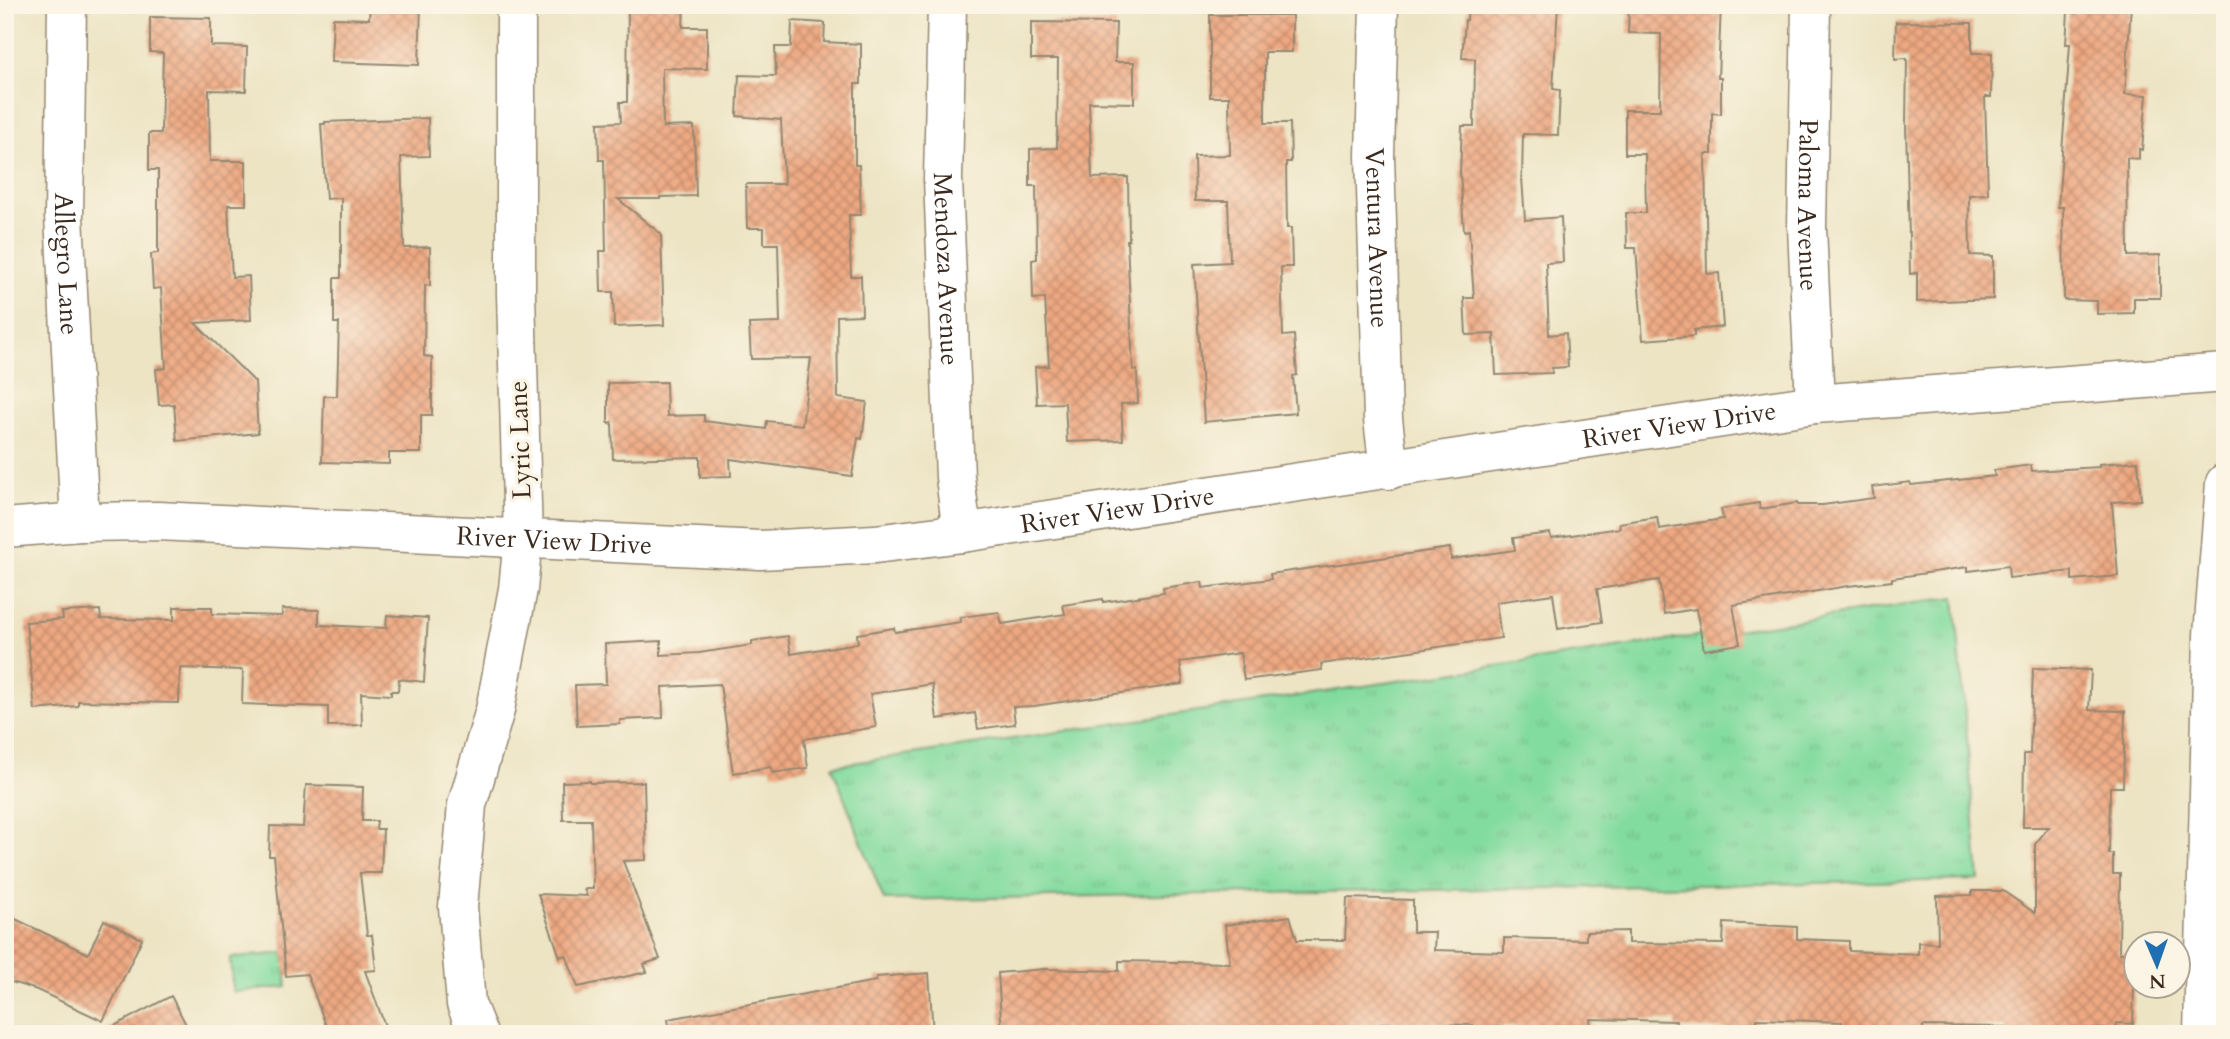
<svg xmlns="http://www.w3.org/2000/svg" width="2230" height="1039" font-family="Cardo,serif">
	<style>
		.grass { fill: url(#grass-tufts); stroke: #5e825e; stroke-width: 2 }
		.building { fill: url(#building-cross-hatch) }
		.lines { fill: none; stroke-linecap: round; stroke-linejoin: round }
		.minor-casing { stroke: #948771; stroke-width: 41 }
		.minor { stroke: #fff; stroke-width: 38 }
		.labels { text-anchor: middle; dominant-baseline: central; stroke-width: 7; stroke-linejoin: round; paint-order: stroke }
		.street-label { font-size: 26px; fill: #3b2a1e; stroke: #fcf5e5 }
	</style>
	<defs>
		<pattern id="grass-tufts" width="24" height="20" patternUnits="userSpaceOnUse" patternTransform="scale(1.75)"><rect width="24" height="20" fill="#82db9f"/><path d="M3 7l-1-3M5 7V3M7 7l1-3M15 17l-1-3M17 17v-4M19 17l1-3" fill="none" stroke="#71bc88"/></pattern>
		<pattern id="building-cross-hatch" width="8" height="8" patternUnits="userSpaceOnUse" patternTransform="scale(1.75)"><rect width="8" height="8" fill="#eea982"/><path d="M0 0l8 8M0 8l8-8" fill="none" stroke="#c28a6a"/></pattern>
	</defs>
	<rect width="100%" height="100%" fill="#fcf5e5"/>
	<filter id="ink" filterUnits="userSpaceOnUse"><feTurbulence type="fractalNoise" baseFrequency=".0143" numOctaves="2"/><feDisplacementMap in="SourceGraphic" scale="14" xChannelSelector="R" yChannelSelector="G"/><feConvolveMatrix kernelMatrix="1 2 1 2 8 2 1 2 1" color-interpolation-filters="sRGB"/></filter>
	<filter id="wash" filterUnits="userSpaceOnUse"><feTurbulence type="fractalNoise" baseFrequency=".00686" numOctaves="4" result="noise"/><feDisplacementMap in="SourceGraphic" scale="28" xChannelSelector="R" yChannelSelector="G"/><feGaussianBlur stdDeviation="1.57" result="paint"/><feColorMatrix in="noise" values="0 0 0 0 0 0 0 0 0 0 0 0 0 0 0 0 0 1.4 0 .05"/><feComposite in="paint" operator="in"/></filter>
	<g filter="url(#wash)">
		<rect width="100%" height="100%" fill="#ede4c4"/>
		<path class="grass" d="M 1955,597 L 1979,880 L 884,900 L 832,766 Z
			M 284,953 L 287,987 L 233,992 L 230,958 Z"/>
		<g id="blocks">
			<path class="building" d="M 370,5 L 421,5 L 419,65 L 331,62 L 333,18 L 369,19 Z
				M 628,5 L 684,5 L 683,27 L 707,27 L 707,69 L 662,68 L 663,127 L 694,126 L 696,196 L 660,197 L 660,199 L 618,199 L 661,234 L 664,325 L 614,327 L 613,292 L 601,292 L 600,251 L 606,251 L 604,160 L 599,160 L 598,123 L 621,122 L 620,102 L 627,102 Z
				M 1468,5 L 1558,5 L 1553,89 L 1560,90 L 1558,135 L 1523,134 L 1522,178 L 1525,220 L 1561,217 L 1563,262 L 1546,263 L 1549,335 L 1566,333 L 1568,367 L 1552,368 L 1552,373 L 1496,375 L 1494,334 L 1466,335 L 1464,298 L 1474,298 L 1469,230 L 1464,231 L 1460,172 L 1462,126 L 1474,126 L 1475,59 L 1462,58 L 1465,20 L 1467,20 Z
				M 1629,5 L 1721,5 L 1718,78 L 1721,78 L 1721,114 L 1712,113 L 1712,154 L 1705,154 L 1707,274 L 1719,273 L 1723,327 L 1694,330 L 1694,336 L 1643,340 L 1636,248 L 1627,248 L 1626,213 L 1646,213 L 1645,154 L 1625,154 L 1625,110 L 1660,110 L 1661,34 L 1628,33 Z
				M 2077,5 L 2131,5 L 2125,94 L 2147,95 L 2142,150 L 2139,149 L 2139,159 L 2127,158 L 2128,256 L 2160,255 L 2160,298 L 2134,298 L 2134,313 L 2097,314 L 2097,301 L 2064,300 L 2063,207 L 2058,207 L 2070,44 L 2066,44 L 2068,12 L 2077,13 Z
				M 1210,15 L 1292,15 L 1292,52 L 1265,52 L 1265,123 L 1290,123 L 1291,162 L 1286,162 L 1287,228 L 1291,228 L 1292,267 L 1281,267 L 1283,336 L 1294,335 L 1297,375 L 1293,376 L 1296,413 L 1204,422 L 1194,264 L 1230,262 L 1228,201 L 1195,201 L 1194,156 L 1230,155 L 1229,97 L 1210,97 Z
				M 150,17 L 211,18 L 211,46 L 247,47 L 246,91 L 209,90 L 210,161 L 246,161 L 246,205 L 228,205 L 232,277 L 249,276 L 251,320 L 195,323 L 255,382 L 258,433 L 177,441 L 174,404 L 159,405 L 156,369 L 166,368 L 161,288 L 153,289 L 151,254 L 158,253 L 158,170 L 149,170 L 149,133 L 161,133 L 163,53 L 150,52 Z
				M 792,21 L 825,23 L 824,42 L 861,44 L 861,84 L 855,84 L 855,165 L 859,165 L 861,215 L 849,215 L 851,276 L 861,276 L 862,315 L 837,316 L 838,398 L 867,402 L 862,439 L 858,438 L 852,476 L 730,459 L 731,476 L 700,477 L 700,457 L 613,459 L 612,422 L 608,423 L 608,383 L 666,382 L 667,416 L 704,415 L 704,421 L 766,429 L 767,421 L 802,425 L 811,358 L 751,359 L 749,324 L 780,323 L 778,244 L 764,244 L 764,228 L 747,228 L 746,184 L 784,184 L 781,120 L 737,116 L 739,75 L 776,76 L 775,47 L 791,47 Z
				M 1031,22 L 1116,23 L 1115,62 L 1134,62 L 1134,103 L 1089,102 L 1092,178 L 1128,177 L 1129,240 L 1127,240 L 1133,370 L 1137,370 L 1138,403 L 1121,404 L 1123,440 L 1067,442 L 1065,403 L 1037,404 L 1035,367 L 1049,366 L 1045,298 L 1033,299 L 1032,260 L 1037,259 L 1036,186 L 1030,186 L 1030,149 L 1057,148 L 1058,59 L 1031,59 Z
				M 1896,22 L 1972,23 L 1972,53 L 1992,53 L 1991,97 L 1985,97 L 1988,194 L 1969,195 L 1969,200 L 1970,255 L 1993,256 L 1993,299 L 1917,302 L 1917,273 L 1910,274 L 1906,125 L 1907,58 L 1895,59 Z
				M 428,118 L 429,156 L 401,157 L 404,248 L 430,247 L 430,286 L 425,285 L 424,356 L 432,357 L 432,415 L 421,415 L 421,453 L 389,453 L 389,464 L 322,462 L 324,396 L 337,396 L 339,323 L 334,323 L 334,278 L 341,278 L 341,198 L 326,199 L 321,124 L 325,124 L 325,122 Z
				M 2138,461 L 2141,500 L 2112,502 L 2118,576 L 2072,580 L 2072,571 L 2009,578 L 2008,566 L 1968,571 L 1968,567 L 1892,578 L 1892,581 L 1848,586 L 1733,605 L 1740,644 L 1704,650 L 1696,609 L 1664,614 L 1659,580 L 1597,589 L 1602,622 L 1558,629 L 1553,594 L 1496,602 L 1501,638 L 1321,664 L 1322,670 L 1244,680 L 1240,653 L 1180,662 L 1183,684 L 1034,706 L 1013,707 L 1015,724 L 978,729 L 975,713 L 937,719 L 932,684 L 870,694 L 876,727 L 804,739 L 808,768 L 772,773 L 771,767 L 733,773 L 720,684 L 662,687 L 663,718 L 620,720 L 620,724 L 577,726 L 575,685 L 606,684 L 605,644 L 661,641 L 661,655 L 699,653 L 752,645 L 752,641 L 788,636 L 791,654 L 858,643 L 857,634 L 894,628 L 895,632 L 961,622 L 960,617 L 999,612 L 1002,624 L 1065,614 L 1063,605 L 1103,599 L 1103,602 L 1164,593 L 1163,588 L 1202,582 L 1203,588 L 1271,579 L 1270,574 L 1450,548 L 1451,559 L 1515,550 L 1513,538 L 1550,533 L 1551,538 L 1620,528 L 1619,523 L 1657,517 L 1659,529 L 1723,519 L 1721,509 L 1759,503 L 1760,509 L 1797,503 L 1798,505 L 1823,505 L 1874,498 L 1872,487 L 1910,482 L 1911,485 L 1995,476 L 1994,470 L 2031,465 L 2032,471 L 2099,467 L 2099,464 Z
				M 174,607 L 212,607 L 212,614 L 282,616 L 282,609 L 319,610 L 319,625 L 386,628 L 387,615 L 428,618 L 424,682 L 399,679 L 398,691 L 391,691 L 391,695 L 361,693 L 362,725 L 328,726 L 328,707 L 242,704 L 243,670 L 180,668 L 179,703 L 78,701 L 78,706 L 35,710 L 26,622 L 63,619 L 62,612 L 100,610 L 101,619 L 174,620 Z
				M 2033,668 L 2091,670 L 2089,710 L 2125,711 L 2123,787 L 2110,787 L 2109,854 L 2113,854 L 2113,874 L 2120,874 L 2119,953 L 2135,953 L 2133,1024 L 2117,1023 L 2116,1030 L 2097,1029 L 2097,1034 L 2006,1034 L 2006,1027 L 1923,1026 L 1922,1034 L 1876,1033 L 1841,1032 L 1842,1022 L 1757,1019 L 1757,1031 L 1676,1028 L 1676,1021 L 1590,1019 L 1591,1027 L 1473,1027 L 1473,1025 L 1380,1023 L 1380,1028 L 1342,1028 L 1342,1034 L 1002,1034 L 998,973 L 1045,969 L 1119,971 L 1119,961 L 1230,963 L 1225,925 L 1290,916 L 1297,940 L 1345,940 L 1347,898 L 1413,900 L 1413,932 L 1435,932 L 1434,950 L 1504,952 L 1504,938 L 1586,940 L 1586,932 L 1628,931 L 1628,943 L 1723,944 L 1724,923 L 1797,927 L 1797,939 L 1849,941 L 1849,951 L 1918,954 L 1918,942 L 1938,943 L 1937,896 L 1972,895 L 1972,891 L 2003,891 L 2035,913 L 2035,844 L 2049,827 L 2023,827 L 2024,754 L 2030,754 Z
				M 590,781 L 590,783 L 644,782 L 646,860 L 623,861 L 660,959 L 644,964 L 647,972 L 578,987 L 566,955 L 560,957 L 538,894 L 587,896 L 584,889 L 593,889 L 591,820 L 563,820 L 562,782 Z
				M 306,785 L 363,787 L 362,821 L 377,821 L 376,829 L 383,829 L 381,873 L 360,873 L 367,935 L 372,935 L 376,970 L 365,971 L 388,1034 L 329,1034 L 307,974 L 286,976 L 274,856 L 269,856 L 270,826 L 303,827 Z
				M 5,914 L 88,954 L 104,920 L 142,939 L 103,1021 L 37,990 L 5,980 Z
				M 929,973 L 933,1034 L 670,1034 L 668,1019 L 876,981 L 876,977 Z
				M 171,996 L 191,1034 L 99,1034 Z"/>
		</g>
	</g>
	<g filter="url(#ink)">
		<use href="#blocks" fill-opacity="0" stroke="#948771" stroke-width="2"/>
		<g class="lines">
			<defs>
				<g id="minor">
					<path id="s1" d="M 67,5 L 64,216 L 80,522"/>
					<path id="s2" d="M 947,5 L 943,179 L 955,477 L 962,533"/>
					<path id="s3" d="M 1379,5 L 1375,156 L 1383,419 L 1389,470"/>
					<path id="s4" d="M 1811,5 L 1807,227 L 1815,404"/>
					<path id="s5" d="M 5,528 L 80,522 L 158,521 L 760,550 L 875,544 L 962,533 L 1815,404 L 2225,373"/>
					<path d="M 478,1034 L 466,1004 L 458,907 L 467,805 L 495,710 L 518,589 L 523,539 L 516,294 L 516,5"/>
					<path d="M 2203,1034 L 2213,635 L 2225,483"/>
				</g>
			</defs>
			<use href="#minor" class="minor-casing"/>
			<use href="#minor" class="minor"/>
		</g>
	</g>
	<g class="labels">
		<g class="street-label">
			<text stroke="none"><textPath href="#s4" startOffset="200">Paloma Avenue</textPath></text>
			<text stroke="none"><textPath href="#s3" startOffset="233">Ventura Avenue</textPath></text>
			<text stroke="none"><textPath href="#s1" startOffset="259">Allegro Lane</textPath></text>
			<text stroke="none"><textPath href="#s2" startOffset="264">Mendoza Avenue</textPath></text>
			<text stroke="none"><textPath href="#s5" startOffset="1684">River View Drive</textPath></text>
			<text transform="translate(520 440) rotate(-92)">Lyric Lane</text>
			<text stroke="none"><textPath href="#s5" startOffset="1116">River View Drive</textPath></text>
			<text stroke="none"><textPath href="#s5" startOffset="550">River View Drive</textPath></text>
		</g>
	</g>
	<rect width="2230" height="1039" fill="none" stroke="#fcf5e5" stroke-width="28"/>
	<g transform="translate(2157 965) rotate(178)"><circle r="33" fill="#fcf5e5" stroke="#afa495" stroke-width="2"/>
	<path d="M0-5L12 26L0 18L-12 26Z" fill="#1f6fb2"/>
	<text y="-10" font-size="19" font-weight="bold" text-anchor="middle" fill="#3b2a1e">N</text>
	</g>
</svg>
